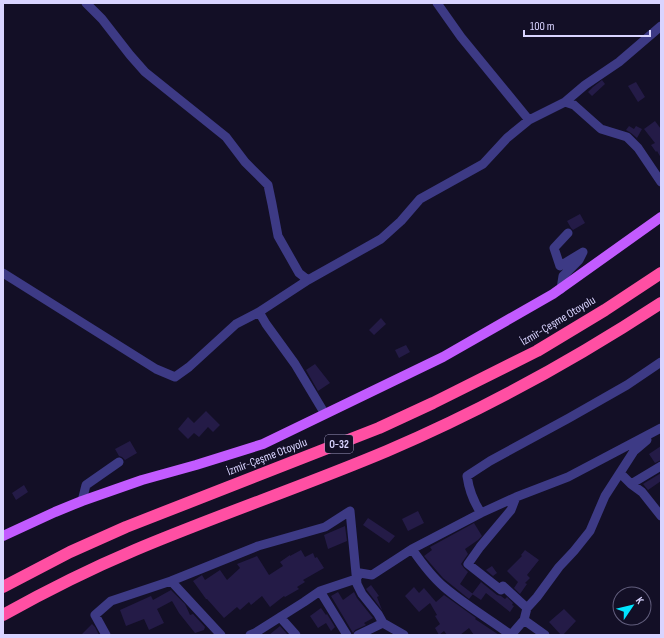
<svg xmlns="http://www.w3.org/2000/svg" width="664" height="638" font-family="'Sofia Sans Condensed',sans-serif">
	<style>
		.building { fill: #241b47 }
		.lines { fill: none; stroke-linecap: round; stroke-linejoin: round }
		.minor { stroke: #3d3a85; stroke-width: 9 }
		.major { stroke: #c25bff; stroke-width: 10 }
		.highway { stroke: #ff4fa3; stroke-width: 12 }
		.labels { text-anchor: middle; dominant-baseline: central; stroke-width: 3; stroke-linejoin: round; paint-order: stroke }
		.shield { fill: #130f26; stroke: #9e99be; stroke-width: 1 }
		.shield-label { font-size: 11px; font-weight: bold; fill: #d9d4ff }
		.street-label { font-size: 12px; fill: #d9d4ff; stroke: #130f26 }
	</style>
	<rect width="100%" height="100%" fill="#130f26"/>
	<path class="building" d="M 602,80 L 605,84 L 592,96 L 588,92 L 593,87 Z
		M 636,82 L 645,97 L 638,102 L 628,86 Z
		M 655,121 L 661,129 L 661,158 L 657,151 L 656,152 L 651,145 L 655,143 L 644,129 Z
		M 629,126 L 634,129 L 636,126 L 642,129 L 637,138 L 631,133 L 626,130 Z
		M 580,214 L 585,223 L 573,230 L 571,228 L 567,221 Z
		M 381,318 L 386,324 L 374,335 L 369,330 Z
		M 406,345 L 410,352 L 399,358 L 395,350 Z
		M 315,364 L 330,383 L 318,391 L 306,370 Z
		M 206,411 L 220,425 L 213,432 L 208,427 L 199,437 L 194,433 L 188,439 L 178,429 L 188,417 L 194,423 Z
		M 130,441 L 137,453 L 125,460 L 122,457 L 119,456 L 115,449 Z
		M 661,446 L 661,460 L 655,463 L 649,454 Z
		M 661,473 L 661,481 L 648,490 L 643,484 Z
		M 24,485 L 28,492 L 16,500 L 12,493 Z
		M 418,511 L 424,523 L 408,531 L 402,519 Z
		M 368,518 L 395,536 L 389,543 L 363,525 Z
		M 474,523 L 482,536 L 478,540 L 465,549 L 468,554 L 461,564 L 464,568 L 468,572 L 460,584 L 473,594 L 469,599 L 443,578 L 424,556 L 432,550 L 430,547 Z
		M 345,526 L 347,541 L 328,549 L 324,535 Z
		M 301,550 L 305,557 L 313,553 L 315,558 L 317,557 L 324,568 L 303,580 L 305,582 L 297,587 L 299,589 L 285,597 L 284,596 L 270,607 L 262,596 L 251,605 L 249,602 L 240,610 L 237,607 L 224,618 L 207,599 L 206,599 L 193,581 L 202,575 L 205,580 L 220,570 L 227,580 L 240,568 L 237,564 L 257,556 L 269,575 L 283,566 L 280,562 L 290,555 L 290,556 Z
		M 525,550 L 539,560 L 527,575 L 530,578 L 525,583 L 527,584 L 520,594 L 514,588 L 518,582 L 507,571 L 522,556 L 521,555 Z
		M 492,566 L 497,573 L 493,576 L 486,570 Z
		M 481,582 L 497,595 L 501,596 L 505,599 L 507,597 L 513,603 L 512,605 L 514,606 L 510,612 L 486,593 L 481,600 L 472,594 Z
		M 371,585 L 379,596 L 377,597 L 382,610 L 366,589 Z
		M 414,587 L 419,593 L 424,588 L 436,602 L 444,595 L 476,618 L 475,619 L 499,635 L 474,635 L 469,628 L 460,635 L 447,635 L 444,631 L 439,635 L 435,628 L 440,624 L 435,616 L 437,615 L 430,603 L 419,612 L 405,596 Z
		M 171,590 L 185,604 L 190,615 L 193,614 L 205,627 L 204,630 L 195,633 L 179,613 L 172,601 L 157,609 L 164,623 L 149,630 L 144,619 L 126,626 L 120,610 L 151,596 L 153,600 Z
		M 338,592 L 343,600 L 354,592 L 357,598 L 373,618 L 364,623 L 366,625 L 355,630 L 353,633 L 331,596 Z
		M 321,608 L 326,615 L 327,614 L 335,627 L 331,631 L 326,623 L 318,628 L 310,616 Z
		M 564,609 L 576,621 L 563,635 L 561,635 L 549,622 Z
		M 92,624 L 95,627 L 99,635 L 81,635 Z
		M 280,626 L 288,635 L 269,635 Z"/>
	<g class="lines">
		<path class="minor" d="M 86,3 L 102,19 L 130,55 L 145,72 L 226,137 L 245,162 L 268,185 L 272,204 L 278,236 L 299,273 L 308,280
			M 437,3 L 461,37 L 529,120
			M 565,102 L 585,85 L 619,62 L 661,26
			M 3,273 L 156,369 L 175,377 L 189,367 L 236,324 L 259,312
			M 561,289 L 563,276 L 579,260 L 583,252 L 560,266 L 554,248 L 568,233
			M 325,414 L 295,364 L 266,324 L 259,312 L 308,280 L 381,239 L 401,221 L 420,199 L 483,164 L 507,138 L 529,120 L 565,102 L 574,105 L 601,129 L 627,137 L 638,148 L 661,182
			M 620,473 L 631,484 L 642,492 L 661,516
			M 631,484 L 661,466
			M 516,497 L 511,510 L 480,547 L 468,564 L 501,590 L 503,586 L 527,608
			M 82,501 L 86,485 L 119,462
			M 481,513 C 473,501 469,490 467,476 L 490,461 L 569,418 L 627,385 L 661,362
			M 412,549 C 421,562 431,576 444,587 C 464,604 489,619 511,635
			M 171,581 L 221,635
			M 320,591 L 347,635
			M 280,617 L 296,635
			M 524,620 L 545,635
			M 106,635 L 95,615 L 111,601 L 171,581 L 258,546 L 325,527 L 350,511 L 357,584 L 362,594 L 378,614 L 383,623 L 404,635
			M 250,635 L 255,633 L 304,602 L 320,591 L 356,579 L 360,573 L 372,575 L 412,549 L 481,513 L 516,497 L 568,477 L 661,428
			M 358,635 L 383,623
			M 511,635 L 524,620 L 527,608 L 537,597 L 559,567 L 574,551 L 590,531 L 605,496 L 634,451 L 647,440"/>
		<path class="major" d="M 3,536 L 55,512 L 82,501 L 142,480 L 196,465 L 263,444 L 443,357 L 553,294 L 661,217"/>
		<path class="highway" d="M 3,587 L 70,552 L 126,527 L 379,428 L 433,403 L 537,351 L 605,310 L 661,273
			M 3,615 C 46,591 90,569 135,550 C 218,515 304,486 387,451 C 483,410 574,360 661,303"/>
	</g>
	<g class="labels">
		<rect class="shield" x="325" y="435" width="28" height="18" rx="3"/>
		<g class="shield-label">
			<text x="339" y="444">O-32</text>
		</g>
		<g class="street-label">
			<text transform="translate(558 321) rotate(-31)">İzmir-Çeşme Otoyolu</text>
			<text transform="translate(267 457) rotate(-21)">İzmir-Çeşme Otoyolu</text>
		</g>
	</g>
	<rect width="664" height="638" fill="none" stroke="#d9d4ff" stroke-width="8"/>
	<g transform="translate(632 606) rotate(55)"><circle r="19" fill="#130f26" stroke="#625e7d"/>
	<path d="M0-3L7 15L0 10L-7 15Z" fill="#00e5ff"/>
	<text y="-6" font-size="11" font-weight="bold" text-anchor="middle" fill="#d9d4ff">K</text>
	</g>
	<path d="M524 30v6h126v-6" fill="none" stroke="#d9d4ff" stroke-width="2"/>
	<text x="530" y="30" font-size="12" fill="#d9d4ff" stroke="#130f26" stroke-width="3" paint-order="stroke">100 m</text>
</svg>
